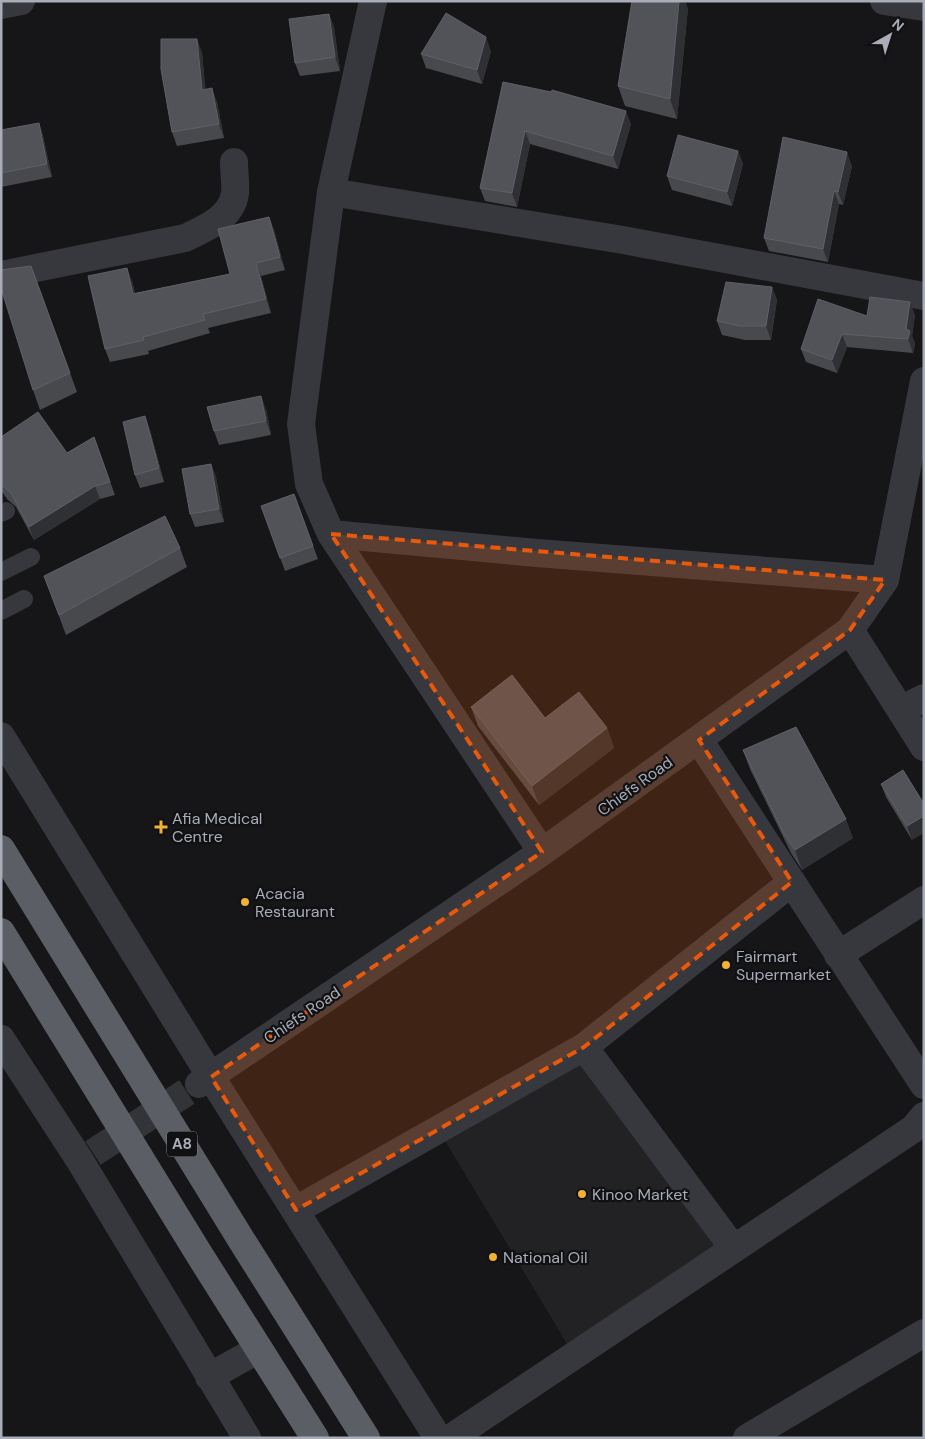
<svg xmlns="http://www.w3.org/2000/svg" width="925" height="1439" font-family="'DM Sans',sans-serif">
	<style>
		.built { fill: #222225 }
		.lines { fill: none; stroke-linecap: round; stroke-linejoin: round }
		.minor-tunnel { stroke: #333438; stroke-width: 28; stroke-dasharray: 28 14; stroke-linecap: butt }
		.service { stroke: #37383d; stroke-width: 18 }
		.minor { stroke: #37383d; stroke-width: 28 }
		.trunk-bridge { stroke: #5b5e65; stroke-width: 28 }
		.wall { fill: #47494d }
		.shaded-wall { fill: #2f3033 }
		.building { fill: #525359; stroke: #5f6168 }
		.marked { fill: #e8590c; fill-opacity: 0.2; stroke: #e8590c; stroke-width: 4; stroke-dasharray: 10 6; stroke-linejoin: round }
		.poi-dot { fill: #f2b134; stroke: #111113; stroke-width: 2 }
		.labels { text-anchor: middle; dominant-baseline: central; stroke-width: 4.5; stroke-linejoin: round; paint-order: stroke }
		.shield { fill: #111113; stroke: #7b7e86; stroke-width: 1 }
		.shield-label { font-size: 15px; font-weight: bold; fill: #a8adb8 }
		.street-label { font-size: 16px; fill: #a8adb8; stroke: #111113 }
		.poi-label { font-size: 16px; fill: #a8adb8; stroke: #111113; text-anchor: start }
	</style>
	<rect width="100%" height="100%" fill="#161618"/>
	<path class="built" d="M 584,1060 L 727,1249 L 572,1352 L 444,1139 Z"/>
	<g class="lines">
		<path class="minor-tunnel" d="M 93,1153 L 199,1084"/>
		<path class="service" d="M 1,513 L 6,511
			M 1,572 L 31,557
			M 1,611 L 24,599"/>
		<path class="minor" d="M 373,1 L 331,192 L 301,424 L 309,484 L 331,534 L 542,852
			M 884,1 L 924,7
			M 1,5 L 21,1
			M 331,192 L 623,240 L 924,296
			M 1,275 L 185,238 C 204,229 232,218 235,193 C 236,184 234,172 234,162
			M 331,534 L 537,553 L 885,580
			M 850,630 L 924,747
			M 901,710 L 924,698
			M 1,736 L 211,1077 L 438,1438
			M 699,740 L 924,1085
			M 838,955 L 924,900
			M 1,1039 L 79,1159 L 247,1438
			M 584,1047 L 734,1249
			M 199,1084 L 542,852 L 850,630 L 885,580 L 924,381
			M 296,1210 L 584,1047 L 792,882
			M 209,1377 L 259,1349
			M 451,1438 L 913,1129 L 924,1116
			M 747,1438 L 924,1333"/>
		<path class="trunk-bridge" d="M 1,849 L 242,1241 L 366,1438
			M 1,932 L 199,1254 L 315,1438"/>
	</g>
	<path class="wall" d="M 688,8 L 677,119 L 625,106 L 618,86 Z
		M 329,14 L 334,27 L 340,71 L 300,76 L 295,63 Z
		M 491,51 L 482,84 L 426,68 L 421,54 Z
		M 202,52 L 205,89 L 217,102 L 224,138 L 177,146 L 172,132 Z
		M 503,82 L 631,124 L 618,169 L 530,144 L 517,207 L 485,201 L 480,188 Z
		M 39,123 L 43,136 L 52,177 L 1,187 L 1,130 Z
		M 738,151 L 743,164 L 732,206 L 672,190 L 667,176 Z
		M 852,166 L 843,205 L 839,204 L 828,262 L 769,251 L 764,238 Z
		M 269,217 L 274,230 L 285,270 L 261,276 L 271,313 L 208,328 L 210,333 L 148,351 L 149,354 L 110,362 L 105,349 L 132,281 L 135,293 L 230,274 Z
		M 31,266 L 77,392 L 40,410 L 33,390 Z
		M 772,287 L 777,300 L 771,340 L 745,340 L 722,335 L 717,321 Z
		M 915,315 L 912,336 L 915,344 L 913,353 L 847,347 L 837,373 L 806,362 L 801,349 L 867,316 Z
		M 266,409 L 271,435 L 219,445 L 214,431 Z
		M 145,416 L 150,430 L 164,482 L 140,488 L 135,475 Z
		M 1,437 L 67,453 L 94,437 L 115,495 L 100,499 L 34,540 L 16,507 L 7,499 L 1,490 Z
		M 211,464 L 216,477 L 224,522 L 195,527 L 190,514 Z
		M 294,494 L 318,559 L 285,571 L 261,506 Z
		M 180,548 L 187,567 L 66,635 L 44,576 Z
		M 471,707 L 607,728 L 614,748 L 539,805 L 478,726 Z
		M 743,750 L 853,838 L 802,870 L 791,853 L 750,769 Z
		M 881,784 L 924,804 L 912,840 L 886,797 Z"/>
	<path class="shaded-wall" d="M 679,1 L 685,1 L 688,8 L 677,119 L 670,99 Z
		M 329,14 L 334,27 L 340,71 L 335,57 Z
		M 486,37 L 491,51 L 482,84 L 477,70 Z
		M 197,39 L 202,52 L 207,103 L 202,90 Z
		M 212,88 L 217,102 L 224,138 L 219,124 Z
		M 626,111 L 631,124 L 618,169 L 613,156 Z
		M 39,123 L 43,136 L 52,177 L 47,164 Z
		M 525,131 L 530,144 L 517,207 L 512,193 Z
		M 738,151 L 743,164 L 732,206 L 727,192 Z
		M 847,152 L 852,166 L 843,205 L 838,192 Z
		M 834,191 L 839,204 L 828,262 L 823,249 Z
		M 269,217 L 274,230 L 285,270 L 280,257 Z
		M 256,263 L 261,276 L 271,313 L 266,299 Z
		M 127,268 L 132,281 L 138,307 L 133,294 Z
		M 772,287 L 777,300 L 771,340 L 766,326 Z
		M 910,302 L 915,315 L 912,336 L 915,344 L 913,353 L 908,339 L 906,329 Z
		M 842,334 L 847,347 L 837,373 L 832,360 Z
		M 261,396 L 266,409 L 271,435 L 266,421 Z
		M 145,416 L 150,430 L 164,482 L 159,468 Z
		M 211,464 L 216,477 L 224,522 L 219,509 Z
		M 95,486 L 100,499 L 34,540 L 29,527 Z
		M 607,728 L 614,748 L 539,805 L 532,786 Z
		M 924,816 L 924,833 L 912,840 L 907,826 Z
		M 846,819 L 853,838 L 802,870 L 795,850 Z"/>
	<path class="building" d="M 632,1 L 679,1 L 670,99 L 618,86 Z
		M 446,13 L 486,37 L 477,70 L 421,54 Z
		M 329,14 L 335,57 L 295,63 L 289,19 Z
		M 161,39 L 197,39 L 202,90 L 212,88 L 219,124 L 172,132 L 161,69 Z
		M 503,82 L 551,92 L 552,90 L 626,111 L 613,156 L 525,131 L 512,193 L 480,188 Z
		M 39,123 L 47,164 L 1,173 L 1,130 Z
		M 678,135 L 738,151 L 727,192 L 667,176 Z
		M 783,137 L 847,152 L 838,192 L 834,191 L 823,249 L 764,238 Z
		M 269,217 L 280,257 L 256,263 L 266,299 L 203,314 L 205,320 L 143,337 L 144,340 L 105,349 L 88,276 L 127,268 L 133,294 L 230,274 L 218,229 Z
		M 31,266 L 70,373 L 33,390 L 1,288 L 1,270 Z
		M 726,282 L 772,287 L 766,326 L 740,326 L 717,321 Z
		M 870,297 L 910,302 L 906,329 L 910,331 L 908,339 L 842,334 L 832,360 L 801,349 L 818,299 L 867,316 Z
		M 261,396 L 266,421 L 214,431 L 207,407 Z
		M 38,412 L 67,453 L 94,437 L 110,482 L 95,486 L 29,527 L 11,493 L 1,484 L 1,437 Z
		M 145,416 L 159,468 L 135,475 L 123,422 Z
		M 211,464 L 219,509 L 190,514 L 182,469 Z
		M 294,494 L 313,546 L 280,558 L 261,506 Z
		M 165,516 L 180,548 L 59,615 L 44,576 Z
		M 512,675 L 545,718 L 579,692 L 607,728 L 532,786 L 471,707 Z
		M 796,727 L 846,819 L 795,850 L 784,834 L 743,750 Z
		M 903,770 L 924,804 L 924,816 L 907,826 L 881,784 Z"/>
	<path class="marked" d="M 331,534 L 885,580 L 850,630 L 699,740 L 792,882 L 584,1047 L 296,1210 L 211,1077 L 542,852 Z"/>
	<g class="poi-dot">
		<path d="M158.5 819.5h5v5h5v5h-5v5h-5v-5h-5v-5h5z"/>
		<circle cx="245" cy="902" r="5"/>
		<circle cx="726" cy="965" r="5"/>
		<circle cx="582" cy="1194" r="5"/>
		<circle cx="493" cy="1257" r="5"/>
	</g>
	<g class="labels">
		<rect class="shield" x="167" y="1131.5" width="30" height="25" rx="4"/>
		<g class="shield-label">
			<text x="182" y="1144">A8</text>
		</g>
		<g class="street-label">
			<text transform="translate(635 786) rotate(-36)">Chiefs Road</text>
			<text transform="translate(302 1015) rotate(-34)">Chiefs Road</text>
		</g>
		<g class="poi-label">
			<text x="172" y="818">Afia Medical<tspan x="172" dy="18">Centre</tspan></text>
			<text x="255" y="893">Acacia<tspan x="255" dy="18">Restaurant</tspan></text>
			<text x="736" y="956">Fairmart<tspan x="736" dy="18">Supermarket</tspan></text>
			<text x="592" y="1194">Kinoo Market</text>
			<text x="503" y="1257">National Oil</text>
		</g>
	</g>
	<rect width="925" height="1439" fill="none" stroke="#a8adb8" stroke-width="5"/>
	<g transform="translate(890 35) rotate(39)" stroke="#111113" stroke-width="4" paint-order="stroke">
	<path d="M0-4L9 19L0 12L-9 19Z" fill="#a8adb8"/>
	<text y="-8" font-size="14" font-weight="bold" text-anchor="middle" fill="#a8adb8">N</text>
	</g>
</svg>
